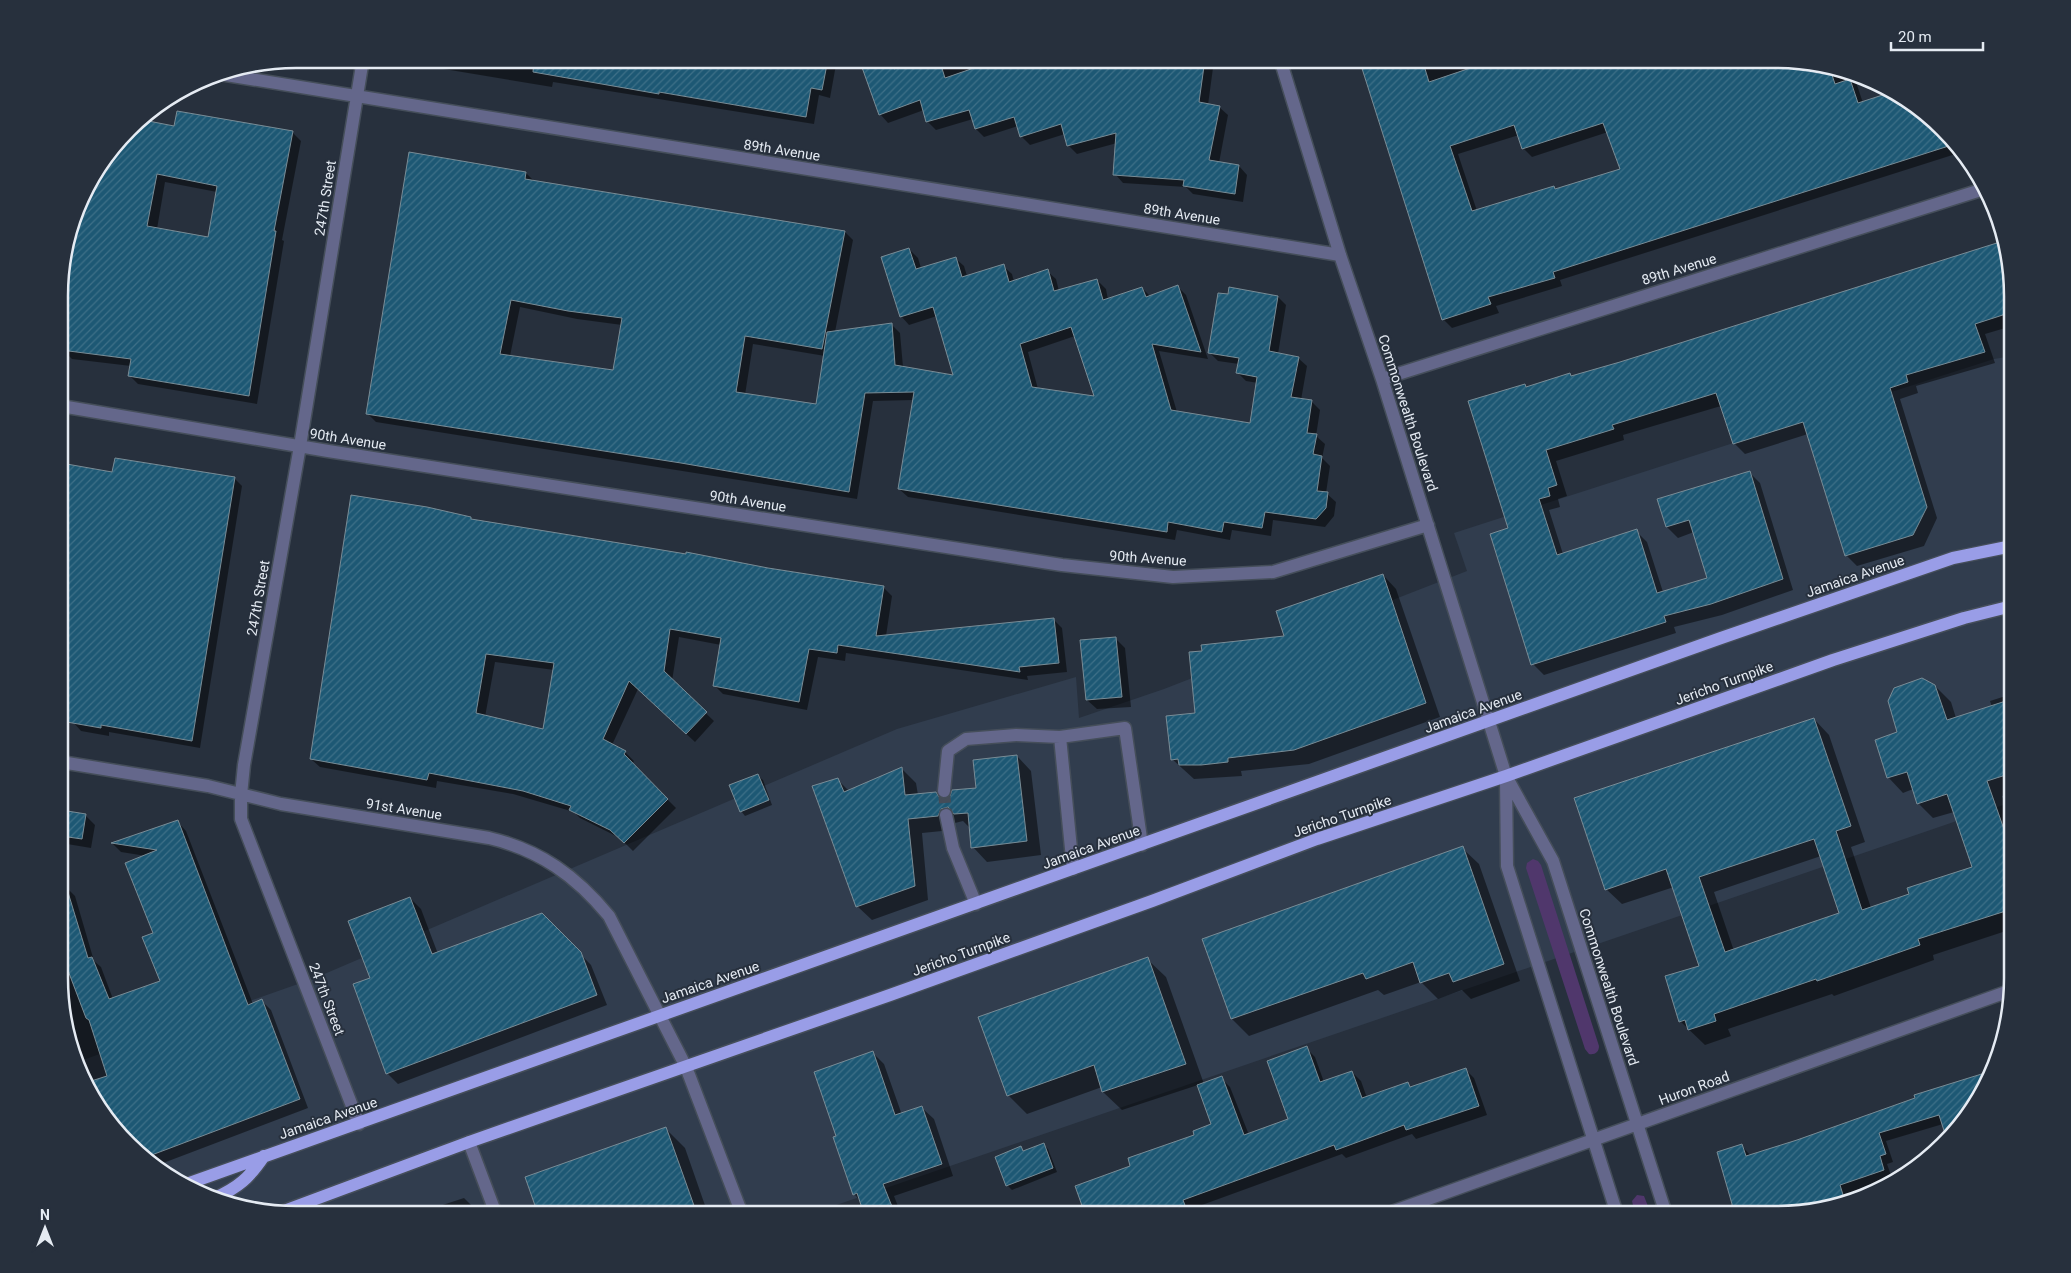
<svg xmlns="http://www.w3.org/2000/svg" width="2071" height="1273" font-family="Roboto,sans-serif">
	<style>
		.built { fill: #313d4e }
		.green { fill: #50376c }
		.shadow { fill: #0007; fill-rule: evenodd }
		.building { fill: url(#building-hatch); stroke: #798c96; fill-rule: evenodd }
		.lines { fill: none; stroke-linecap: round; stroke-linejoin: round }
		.minor-tunnel { stroke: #444c58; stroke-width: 12; stroke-dasharray: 12 6; stroke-linecap: butt }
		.minor-casing { stroke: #454e5a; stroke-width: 15 }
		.major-casing { stroke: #454e5a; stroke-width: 15 }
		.minor { stroke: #64678b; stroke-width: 12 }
		.major { stroke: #999de7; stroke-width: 12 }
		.labels { text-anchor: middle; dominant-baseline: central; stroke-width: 4; stroke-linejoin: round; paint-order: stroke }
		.street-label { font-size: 14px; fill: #e5ebf3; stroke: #27303d }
		.rim { fill: none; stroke: #e5ebf3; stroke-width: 2.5 }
	</style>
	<defs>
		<pattern id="building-hatch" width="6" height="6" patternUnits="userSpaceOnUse" patternTransform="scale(1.25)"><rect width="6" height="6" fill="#1d5874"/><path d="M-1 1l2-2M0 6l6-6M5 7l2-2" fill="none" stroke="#3e7088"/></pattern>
	</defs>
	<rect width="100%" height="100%" fill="#27303d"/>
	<path class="built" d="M 2012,356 L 2012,802 L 810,1214 L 295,1214 L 234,1206 L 177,1182 L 98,1109 L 80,1061 L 315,978 L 897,729 L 1076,677 L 1079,718 L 1164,689 L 1467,571 L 1454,533 L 1994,359 Z"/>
	<path class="green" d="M 1533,859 L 1538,861 L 1541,865 L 1599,1046 C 1599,1052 1595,1055 1589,1054 L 1585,1049 L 1526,868 L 1527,863 Z
		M 1637,1195 L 1644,1196 L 1651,1214 L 1635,1214 L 1632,1201 Z"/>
	<path class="shadow" d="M 424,59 L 837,59 L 830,98 L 819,95 L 814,124 L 553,82 L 552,87 L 432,67 Z
		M 860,59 L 922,59 L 923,62 L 933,59 L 1205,60 L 1213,68 L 1208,105 L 1219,107 L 1228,115 L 1219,163 L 1239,166 L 1247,175 L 1243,202 L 1193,194 L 1186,187 L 1123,183 L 1115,174 L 1117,143 L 1077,154 L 1068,145 L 1065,134 L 1030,145 L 1022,137 L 1018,126 L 984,137 L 976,129 L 973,119 L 936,130 L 927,121 L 924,110 L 888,123 L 880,114 Z
		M 1360,59 L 1776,59 L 1837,67 L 1853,73 L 1863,103 L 1895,91 L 1943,128 L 1962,152 L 1560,280 L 1562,286 L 1496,306 L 1499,313 L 1452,328 L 1444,320 ZM 1608,132 L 1621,169 L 1556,190 L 1477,211 L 1458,154 L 1519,135 L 1523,148 L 1532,157 Z
		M 137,121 L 175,127 L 292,132 L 301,141 L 282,240 L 284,241 L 257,404 L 138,384 L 129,375 L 131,366 L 72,359 L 69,356 L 61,355 L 61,265 L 83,190 ZM 165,182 L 217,192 L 209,239 L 157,229 Z
		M 526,173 L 534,181 L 845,232 L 853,240 L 835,332 L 891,324 L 900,333 L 903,367 L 955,377 L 937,316 L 909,325 L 901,316 L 909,249 L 918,258 L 921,268 L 955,258 L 964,266 L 967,276 L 1003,266 L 1012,274 L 1014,282 L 1047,271 L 1056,279 L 1059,291 L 1097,280 L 1106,289 L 1108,300 L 1142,288 L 1150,296 L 1178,287 L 1186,295 L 1208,359 L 1159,351 L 1177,412 L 1251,424 L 1258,383 L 1246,381 L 1237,372 L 1239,364 L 1218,361 L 1209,352 L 1278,297 L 1286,305 L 1278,354 L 1298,358 L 1307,366 L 1301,400 L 1312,402 L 1320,410 L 1316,436 L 1325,444 L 1322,458 L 1330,466 L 1326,493 L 1336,502 L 1334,516 L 1325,527 L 1273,520 L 1271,536 L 1232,530 L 1230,540 L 1177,530 L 1175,540 L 908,497 L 899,489 L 914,400 L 873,401 L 857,499 L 376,422 L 367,413 ZM 520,307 L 577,319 L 622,325 L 614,372 L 510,356 ZM 1075,336 L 1096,398 L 1038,389 L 1028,352 ZM 753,344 L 825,356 L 817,406 L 745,395 Z
		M 2001,244 L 2012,279 L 2012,326 L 1985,334 L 1995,363 L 1916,386 L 1918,393 L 1900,399 L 1937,518 L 1924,546 L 1857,566 L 1846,555 L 1808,434 L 1745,454 L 1734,443 L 1721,406 L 1623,435 L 1624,440 L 1556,461 L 1567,496 L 1558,499 L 1560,507 L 1549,510 L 1563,554 L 1636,531 L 1647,542 L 1663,592 L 1708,579 L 1694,532 L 1678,538 L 1667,527 L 1749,472 L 1760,483 L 1793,590 L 1722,615 L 1674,627 L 1676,633 L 1544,675 L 1533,664 L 1509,529 L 1524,385 L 1527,388 L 1570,374 L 1572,377 L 1620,363 Z
		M 61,464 L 113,473 L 234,478 L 242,486 L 200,748 L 109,732 L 109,736 L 81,731 L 73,722 L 61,720 Z
		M 471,518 L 473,520 L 883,587 L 892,596 L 886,636 L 1053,619 L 1062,628 L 1067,672 L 1027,676 L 1028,680 L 846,653 L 845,661 L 818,657 L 807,710 L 723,694 L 714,685 L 721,645 L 679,637 L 672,681 L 714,721 L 695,742 L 638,689 L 612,745 L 625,752 L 634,761 L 632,764 L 676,808 L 633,851 L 620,838 L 580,818 L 574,812 L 513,794 L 437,781 L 436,788 L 320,767 L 311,759 ZM 495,662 L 554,670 L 544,731 L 485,717 Z
		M 1383,575 L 1396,589 L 1440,717 L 1309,764 L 1241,771 L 1242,776 L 1194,779 L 1172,759 L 1197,714 Z
		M 1115,638 L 1125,648 L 1131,707 L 1097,709 L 1087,700 Z
		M 1935,686 L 1951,702 L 1956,718 L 1992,707 L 1990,701 L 2012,694 L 2012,793 L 2002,796 L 2012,825 L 2012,929 L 1933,955 L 1934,960 L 1834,996 L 1832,994 L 1728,1029 L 1731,1036 L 1705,1045 L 1680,1021 L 1701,966 L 1674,887 L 1622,904 L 1606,889 L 1814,719 L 1829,735 L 1865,842 L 1851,847 L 1871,908 L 1910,894 L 1973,868 L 1954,812 L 1933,818 L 1918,803 L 1913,789 L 1903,793 L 1888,777 L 1899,733 ZM 1821,856 L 1840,914 L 1734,951 L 1714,892 Z
		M 1017,756 L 1031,771 L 1041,855 L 987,862 L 973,847 L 970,828 L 963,821 L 955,823 L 952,830 L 922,833 L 928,900 L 872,920 L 857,906 L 837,779 L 849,791 L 902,769 L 916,783 L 918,795 L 936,793 L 942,800 L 977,789 Z
		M 758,776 L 763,780 L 772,805 L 745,816 L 741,811 Z
		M 61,812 L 86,816 L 95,825 L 91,848 L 61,843 Z
		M 177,821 L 186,831 L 253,1004 L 262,1001 L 271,1010 L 308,1108 L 158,1165 L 98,1109 L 61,1008 L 61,889 L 66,887 L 75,896 L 94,961 L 101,967 L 113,999 L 161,982 L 146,856 L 121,852 L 113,844 Z
		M 1462,848 L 1479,864 L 1520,981 L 1471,999 L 1462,990 L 1438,999 L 1421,982 L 1384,995 L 1378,990 L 1249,1036 L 1232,1019 L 1204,940 Z
		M 410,898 L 421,909 L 438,954 L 541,914 L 591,965 L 607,1005 L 398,1084 L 387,1073 L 372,979 Z
		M 1147,959 L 1166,977 L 1204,1084 L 1221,1078 L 1230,1087 L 1249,1135 L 1290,1120 L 1306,1048 L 1315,1057 L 1324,1082 L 1352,1072 L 1361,1081 L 1367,1098 L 1408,1083 L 1412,1088 L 1465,1069 L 1474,1078 L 1487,1115 L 1416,1139 L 1412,1134 L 1346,1158 L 1342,1154 L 1191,1209 L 1193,1214 L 1086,1214 L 1132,1167 L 1196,1135 L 1213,1125 L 1198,1085 L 1122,1110 L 1103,1092 L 1102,1087 L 1027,1114 L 1008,1095 Z
		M 872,1052 L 884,1064 L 902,1115 L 922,1108 L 934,1119 L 953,1176 L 894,1196 L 901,1214 L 865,1214 L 861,1201 L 854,1194 L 838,1137 Z
		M 1988,1071 L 1980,1096 L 1948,1138 L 1943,1124 L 1886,1141 L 1893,1162 L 1887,1164 L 1892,1178 L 1877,1183 L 1878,1187 L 1791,1214 L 1738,1214 L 1742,1146 L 1750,1155 L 1798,1141 Z
		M 666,1129 L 685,1148 L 708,1214 L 540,1214 L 527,1177 Z
		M 1043,1144 L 1048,1149 L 1057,1172 L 1012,1190 L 1007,1185 L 1021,1148 L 1025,1152 Z
		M 464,1198 L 480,1214 L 415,1214 Z
		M 1028,1211 L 1031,1214 L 1020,1214 Z"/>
	<path class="building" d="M 534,59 L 828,59 L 822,90 L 811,88 L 806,117 L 659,92 L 659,94 L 533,72 Z
		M 859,59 L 890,59 L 894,69 L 929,59 L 939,59 L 945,78 L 1000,59 L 1205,59 L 1199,102 L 1220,106 L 1209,160 L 1239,165 L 1235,194 L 1183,186 L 1184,180 L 1113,175 L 1116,133 L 1067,146 L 1061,124 L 1020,137 L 1014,117 L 975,129 L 969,110 L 926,122 L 920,100 L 879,115 Z
		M 1359,59 L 1422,59 L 1429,82 L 1497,59 L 1776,59 L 1790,61 L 1793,69 L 1812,64 L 1829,66 L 1835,84 L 1850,79 L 1858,103 L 1895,91 L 1943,128 L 1955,144 L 1553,272 L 1555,278 L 1488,297 L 1491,304 L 1442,320 ZM 1603,123 L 1620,169 L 1555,189 L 1554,186 L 1472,211 L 1450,146 L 1514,125 L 1522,149 Z
		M 177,111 L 293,131 L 274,231 L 276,231 L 249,396 L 128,376 L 131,359 L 61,350 L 61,279 L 65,279 L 76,215 L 83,190 L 138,119 L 174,126 ZM 157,174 L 217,186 L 208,237 L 147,226 Z
		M 409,152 L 526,172 L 525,179 L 845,231 L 822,349 L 745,336 L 736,392 L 816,404 L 827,332 L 892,323 L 895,365 L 953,375 L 933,307 L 900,317 L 881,257 L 909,248 L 916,269 L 956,257 L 962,277 L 1004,264 L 1009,282 L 1048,269 L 1054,291 L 1097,279 L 1103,300 L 1142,287 L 1146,297 L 1178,285 L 1201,352 L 1152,344 L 1171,410 L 1250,423 L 1257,377 L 1236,373 L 1239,358 L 1208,353 L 1218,293 L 1228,294 L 1229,287 L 1278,296 L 1269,351 L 1299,357 L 1291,397 L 1312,400 L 1307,433 L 1317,434 L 1313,454 L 1322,456 L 1317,491 L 1328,492 L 1326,508 L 1316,519 L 1265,512 L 1262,528 L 1224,522 L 1222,532 L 1168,522 L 1167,532 L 898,489 L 914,392 L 865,393 L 849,492 L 681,463 L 366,414 ZM 511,300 L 568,311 L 622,318 L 613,370 L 500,354 ZM 1071,327 L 1094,396 L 1032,387 L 1020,344 Z
		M 2000,242 L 2012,279 L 2012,312 L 1975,324 L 1985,352 L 1906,375 L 1908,382 L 1890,388 L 1927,507 L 1913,535 L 1845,556 L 1803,422 L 1733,444 L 1716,393 L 1612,425 L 1614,429 L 1546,450 L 1557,485 L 1548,488 L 1550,496 L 1539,499 L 1557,555 L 1637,529 L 1657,593 L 1707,578 L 1689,520 L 1666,527 L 1657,499 L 1750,471 L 1783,579 L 1711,604 L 1664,616 L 1666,622 L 1531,665 L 1490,534 L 1508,528 L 1468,401 L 1525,384 L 1526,387 L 1570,373 L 1571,376 L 1620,362 Z
		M 115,458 L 235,477 L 192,741 L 101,725 L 101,728 L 61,721 L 61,463 L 112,472 Z
		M 351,495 L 427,507 L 471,517 L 471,519 L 650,548 L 686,554 L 686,552 L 768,568 L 884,586 L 876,636 L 1054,618 L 1059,663 L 1019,667 L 1020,672 L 838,645 L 837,653 L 809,649 L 799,702 L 713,686 L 721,638 L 670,629 L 664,671 L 707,712 L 686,734 L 629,681 L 603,739 L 626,751 L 624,754 L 668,799 L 624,843 L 610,830 L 569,810 L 571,806 L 523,791 L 429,773 L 427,780 L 310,759 ZM 486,654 L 554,663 L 543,729 L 476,713 Z
		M 1383,574 L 1426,703 L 1294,750 L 1228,758 L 1228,762 L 1201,765 L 1179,765 L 1178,759 L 1171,760 L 1166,716 L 1195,713 L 1189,652 L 1202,651 L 1201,645 L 1284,636 L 1276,611 Z
		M 1116,637 L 1122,697 L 1086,700 L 1080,640 Z
		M 1922,678 L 1935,685 L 1947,720 L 2012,699 L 2012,773 L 1987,781 L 2012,852 L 2012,909 L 1918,939 L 1920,945 L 1817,981 L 1816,979 L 1714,1014 L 1716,1021 L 1688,1030 L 1685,1020 L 1679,1022 L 1665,976 L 1699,966 L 1666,869 L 1605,890 L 1574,798 L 1814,718 L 1851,826 L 1836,831 L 1862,910 L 1909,894 L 1907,888 L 1972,867 L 1947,794 L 1917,804 L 1907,772 L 1887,778 L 1875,740 L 1897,732 L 1888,701 L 1894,688 ZM 1814,839 L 1839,913 L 1725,952 L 1699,877 Z
		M 1017,755 L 1027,841 L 971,848 L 968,813 L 954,814 L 948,807 L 941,809 L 938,816 L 908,819 L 915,886 L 856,907 L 812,786 L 838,778 L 844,792 L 902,767 L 905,795 L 936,792 L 939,797 L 944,799 L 950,796 L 952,790 L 976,788 L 973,760 Z
		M 758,774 L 769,800 L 740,812 L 729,785 Z
		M 61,810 L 86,814 L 82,839 L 61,836 Z
		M 178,820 L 248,1005 L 262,999 L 300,1099 L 149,1156 L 98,1109 L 88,1082 L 107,1076 L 89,1020 L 86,1018 L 61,952 L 61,890 L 67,889 L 88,958 L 92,957 L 109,999 L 160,981 L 142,937 L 153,933 L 125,863 L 157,850 L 111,843 Z
		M 1463,846 L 1504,964 L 1453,982 L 1449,973 L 1420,983 L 1413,962 L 1366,979 L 1363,973 L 1231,1019 L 1202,939 Z
		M 410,897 L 432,954 L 542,913 L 581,952 L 597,995 L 386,1074 L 353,984 L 370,978 L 348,921 Z
		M 1148,957 L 1186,1064 L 1102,1092 L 1094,1065 L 1007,1096 L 978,1017 Z
		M 1307,1046 L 1320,1082 L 1352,1071 L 1362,1098 L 1408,1082 L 1410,1087 L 1466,1068 L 1479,1106 L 1406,1130 L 1404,1125 L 1336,1150 L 1334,1145 L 1183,1200 L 1186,1208 L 1168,1214 L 1085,1214 L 1075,1186 L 1130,1166 L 1128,1158 L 1194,1135 L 1193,1131 L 1211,1124 L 1197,1085 L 1222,1076 L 1244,1135 L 1288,1119 L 1267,1061 Z
		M 873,1051 L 895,1115 L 922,1106 L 942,1164 L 883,1184 L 895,1214 L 864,1214 L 857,1193 L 853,1195 L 833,1137 L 836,1136 L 814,1072 Z
		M 1988,1072 L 1980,1096 L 1947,1140 L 1939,1115 L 1879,1133 L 1886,1154 L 1880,1156 L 1884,1170 L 1840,1185 L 1844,1198 L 1791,1214 L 1732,1214 L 1732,1204 L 1717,1152 L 1742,1144 L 1746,1156 L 1797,1140 L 1915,1098 L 1914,1095 Z
		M 666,1127 L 697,1214 L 538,1214 L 525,1177 Z
		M 1044,1143 L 1053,1168 L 1006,1186 L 995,1157 L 1021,1146 L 1023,1151 Z"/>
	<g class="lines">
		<path class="minor-tunnel" d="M 944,791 L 946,815"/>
		<defs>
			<path id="minor" d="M 1280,59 L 1340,255 L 1382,379 L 1506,776 L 1553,861 L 1666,1214
				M 220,74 L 1340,255
				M 1382,379 L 1984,189
				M 61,406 L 328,451 L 1062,565 L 1173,577 L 1273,572 L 1428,525
				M 61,762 L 208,786 L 281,804 L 489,838 C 540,850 576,876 609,916 L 686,1067 L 742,1214
				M 1506,779 L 1507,866 L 1617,1214
				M 944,791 L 948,751 L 966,739 L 1016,735 L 1060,737
				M 946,815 L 953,848 L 976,904
				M 1073,869 L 1060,737 L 1125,728 L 1142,845
				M 359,1124 L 241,819 L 241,795 L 244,765 L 300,446 L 363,59
				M 469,1142 L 496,1214
				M 1386,1214 L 2012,990"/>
			<path id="major" d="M 184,1185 L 1721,638 L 1953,558 L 2012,546
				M 215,1198 C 239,1187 249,1178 264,1156
				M 281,1212 L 469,1142 L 890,995 L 1152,901 L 1317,839 L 1506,776 L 1833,660 L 1964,618 L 2012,606"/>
		</defs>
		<use href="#minor" class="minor-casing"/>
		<use href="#major" class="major-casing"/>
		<use href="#minor" class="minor"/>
		<use href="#major" class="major"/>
	</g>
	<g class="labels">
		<g class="street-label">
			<text transform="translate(782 150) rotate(9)">89th Avenue</text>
			<text transform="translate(325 198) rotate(-81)">247th Street</text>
			<text transform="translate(1182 214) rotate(9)">89th Avenue</text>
			<text transform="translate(1679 269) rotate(-17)">89th Avenue</text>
			<text transform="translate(1408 413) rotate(72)">Commonwealth Boulevard</text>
			<text transform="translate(348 439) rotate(9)">90th Avenue</text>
			<text transform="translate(748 501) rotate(9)">90th Avenue</text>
			<text transform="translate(1148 558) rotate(4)">90th Avenue</text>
			<text transform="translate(1855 576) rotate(-19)">Jamaica Avenue</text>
			<text transform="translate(258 598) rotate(-80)">247th Street</text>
			<text transform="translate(1724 683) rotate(-20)">Jericho Turnpike</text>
			<text transform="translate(1473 711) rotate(-20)">Jamaica Avenue</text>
			<text transform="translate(404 809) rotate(9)">91st Avenue</text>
			<text transform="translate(1342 816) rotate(-19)">Jericho Turnpike</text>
			<text transform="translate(1091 847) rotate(-20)">Jamaica Avenue</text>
			<text transform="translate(961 954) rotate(-20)">Jericho Turnpike</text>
			<text transform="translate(710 982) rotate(-19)">Jamaica Avenue</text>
			<text transform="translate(1609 987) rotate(72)">Commonwealth Boulevard</text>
			<text transform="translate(327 999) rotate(69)">247th Street</text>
			<text transform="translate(1694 1088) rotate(-20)">Huron Road</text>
			<text transform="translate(328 1118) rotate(-19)">Jamaica Avenue</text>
		</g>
	</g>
	<path d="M0 0H2071V1273H0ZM296 68H1776A228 228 0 0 1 2004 296V978A228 228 0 0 1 1776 1206H296A228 228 0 0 1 68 978V296A228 228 0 0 1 296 68Z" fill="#27303d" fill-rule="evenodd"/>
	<path class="rim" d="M296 68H1776A228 228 0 0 1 2004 296V978A228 228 0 0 1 1776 1206H296A228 228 0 0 1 68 978V296A228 228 0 0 1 296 68Z"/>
	<g transform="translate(45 1228)" stroke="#27303d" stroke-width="4" paint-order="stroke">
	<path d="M0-4L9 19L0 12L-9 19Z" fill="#e5ebf3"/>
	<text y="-8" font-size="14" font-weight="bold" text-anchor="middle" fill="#e5ebf3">N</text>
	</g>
	<path d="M1891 42v8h92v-8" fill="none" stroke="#e5ebf3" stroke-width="2.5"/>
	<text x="1898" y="42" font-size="15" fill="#e5ebf3" stroke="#27303d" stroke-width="4" paint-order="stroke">20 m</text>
</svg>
